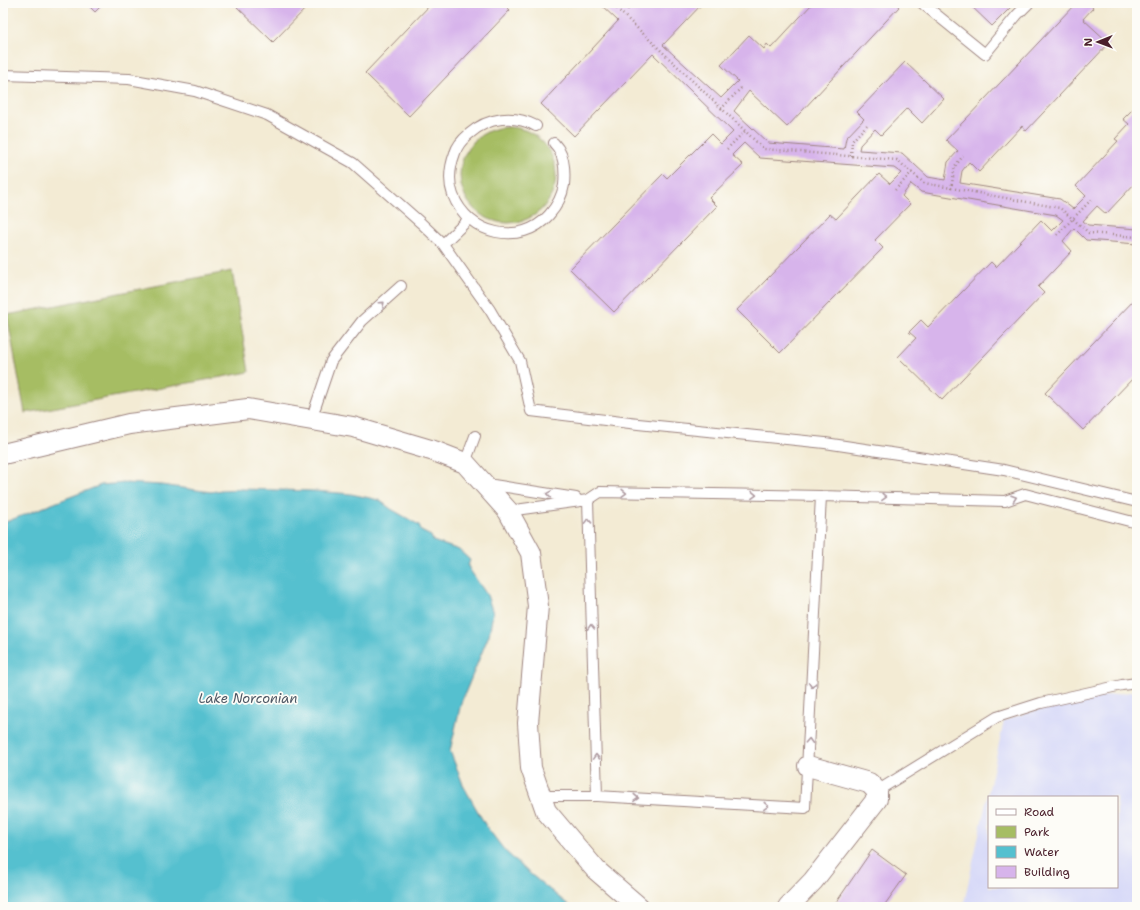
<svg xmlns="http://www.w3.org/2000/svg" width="1140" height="910" font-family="'Shantell Sans',sans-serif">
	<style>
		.built { fill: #d6d8f8; fill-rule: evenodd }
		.green { fill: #a6bd63; stroke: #786e47 }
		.water { fill: #54c0cf; stroke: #4f707d }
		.building { fill: #d7b4eb }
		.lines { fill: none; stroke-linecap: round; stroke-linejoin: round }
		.lane-casing { stroke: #9e8580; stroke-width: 12 }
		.street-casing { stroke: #9e8580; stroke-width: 22 }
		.path { stroke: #9e8580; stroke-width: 2.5; stroke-dasharray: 1 3; stroke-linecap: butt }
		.lane { stroke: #fff; stroke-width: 10 }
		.street { stroke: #fff; stroke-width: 20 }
		.oneway { stroke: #ae9aa0 }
		.labels { text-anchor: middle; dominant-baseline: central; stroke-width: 3.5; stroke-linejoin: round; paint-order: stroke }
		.water-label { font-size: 13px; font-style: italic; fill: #4e5764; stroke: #fdfcf7 }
	</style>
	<rect width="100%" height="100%" fill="#fdfcf7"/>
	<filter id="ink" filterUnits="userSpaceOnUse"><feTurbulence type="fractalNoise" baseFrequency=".025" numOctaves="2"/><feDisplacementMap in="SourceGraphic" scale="8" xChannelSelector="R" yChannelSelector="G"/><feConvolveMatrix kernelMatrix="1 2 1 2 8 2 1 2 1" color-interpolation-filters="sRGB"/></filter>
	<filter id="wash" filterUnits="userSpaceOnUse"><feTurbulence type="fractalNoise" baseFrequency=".012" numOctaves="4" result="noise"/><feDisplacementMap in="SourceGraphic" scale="16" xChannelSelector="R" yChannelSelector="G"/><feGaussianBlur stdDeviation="0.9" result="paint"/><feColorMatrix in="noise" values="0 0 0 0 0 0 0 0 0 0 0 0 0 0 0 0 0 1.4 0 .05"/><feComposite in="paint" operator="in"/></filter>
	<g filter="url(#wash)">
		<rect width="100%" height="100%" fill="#f3ebd4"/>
		<path class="built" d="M 1137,691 L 1137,907 L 963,907 L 1004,721 L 1035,710 L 1083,699 ZM 989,797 L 1117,797 L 1117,887 L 989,887 Z"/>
		<path class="green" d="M460 175a48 48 0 1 1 96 0a48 48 0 1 1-96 0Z
			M 232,271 L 249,372 L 25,413 L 7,315 Z"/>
		<path class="water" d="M 125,483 L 161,485 L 211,492 L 221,490 L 242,489 L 314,491 L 351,494 L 379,500 L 391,509 L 419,525 L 421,531 L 431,536 L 433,541 L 459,550 L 470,560 L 468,566 L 470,570 L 487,595 L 493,613 L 489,635 L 461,703 L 450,751 L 464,787 L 486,826 L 505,851 L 528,872 L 571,907 L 3,907 L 3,523 L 101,485 Z"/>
		<g id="blocks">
			<path class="building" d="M 86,3 L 104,3 L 95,12 Z
				M 233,3 L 311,3 L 273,42 Z
				M 432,3 L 503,3 L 510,10 L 409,116 L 365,73 Z
				M 599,3 L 621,3 L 628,10 L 635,3 L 703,3 L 663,45 L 721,98 L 738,81 L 721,65 L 749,35 L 764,49 L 767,44 L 771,48 L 813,3 L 895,3 L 899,7 L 787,127 L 749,91 L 734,111 L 768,143 L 844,149 L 846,138 L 864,119 L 857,112 L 905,62 L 944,99 L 922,123 L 907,108 L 881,135 L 875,129 L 860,145 L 859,150 L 902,153 L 928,177 L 945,180 L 948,162 L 958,151 L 946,140 L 1076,3 L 1089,3 L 1093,8 L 1083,19 L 1109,43 L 1026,131 L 1022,126 L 979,172 L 969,162 L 962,171 L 960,183 L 1060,199 L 1073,209 L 1086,196 L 1076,186 L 1118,141 L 1115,139 L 1129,124 L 1123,119 L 1135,107 L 1137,108 L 1137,181 L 1106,214 L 1097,206 L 1083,221 L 1088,225 L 1137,229 L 1137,244 L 1086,240 L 1074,228 L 1063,241 L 1072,251 L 1038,287 L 1044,293 L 942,400 L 898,357 L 916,338 L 909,332 L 921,320 L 928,327 L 991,262 L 996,267 L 1041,220 L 1052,231 L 1063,220 L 1056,215 L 921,192 L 911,184 L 902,196 L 910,204 L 875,240 L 883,248 L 780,353 L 737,310 L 830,214 L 836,219 L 879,174 L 890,184 L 901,173 L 894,168 L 760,158 L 744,143 L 732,155 L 743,165 L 709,198 L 717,206 L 614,312 L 570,269 L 663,174 L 667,178 L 711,134 L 721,144 L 733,132 L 653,54 L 574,136 L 541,104 L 618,21 Z
				M 968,3 L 1015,3 L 992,26 Z
				M 1136,298 L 1137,299 L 1137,374 L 1083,430 L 1045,393 Z
				M 872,850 L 906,875 L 883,907 L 879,904 L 877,907 L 833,907 Z"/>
		</g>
	</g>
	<g filter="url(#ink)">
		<use href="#blocks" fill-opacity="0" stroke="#9e8580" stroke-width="1"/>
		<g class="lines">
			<defs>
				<path id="lane" d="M 922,3 L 985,54 L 1017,15 L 1029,3
					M 3,75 L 129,79 L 195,91 L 267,115 L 353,163 L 421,223 L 443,244 L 469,219
					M 536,126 C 514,114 488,117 469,134 C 463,139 457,146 455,153 C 450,166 448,181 453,195 C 468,235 521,247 549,215 C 557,206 562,197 564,185 C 565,174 565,160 559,150 C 558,147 555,145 554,143
					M 443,244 L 490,310 L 520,361 L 531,411 L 638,424 L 825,443 L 1004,470 L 1137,502
					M 311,420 L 331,361 L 362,321 L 401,286
					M 465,463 L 475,436
					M 487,484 L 576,498
					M 588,500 L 597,796
					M 508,511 L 588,500 L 600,492 L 821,496 L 1005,501 L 1025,494 L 1137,523
					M 877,791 L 997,717 L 1041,703 L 1122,685 L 1137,683
					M 541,796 L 597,796 L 805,808 L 821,496"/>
				<path id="street" d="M 3,454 L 129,424 L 248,409 L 353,427 L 434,451 L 465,463 L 508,511 L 531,553 L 538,606 L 528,723 L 531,768 L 546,811 L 596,870 L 639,907
					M 788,907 L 813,881 L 877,799 L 877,791 L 869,783 L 808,766"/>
			</defs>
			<use href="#lane" class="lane-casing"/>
			<use href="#street" class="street-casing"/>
			<path class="path" d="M 611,3 L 764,149 L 897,160 L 924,183 L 1060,208 L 1089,233 L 1137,237
				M 721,109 L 743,86
				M 727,149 L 745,131
				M 851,156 L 852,141 L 869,123
				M 951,189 L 955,166 L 963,156
				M 895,190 L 912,172
				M 1057,235 L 1091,200"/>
			<use href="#lane" class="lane"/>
			<use href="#street" class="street"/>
		</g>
		<defs><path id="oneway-chevron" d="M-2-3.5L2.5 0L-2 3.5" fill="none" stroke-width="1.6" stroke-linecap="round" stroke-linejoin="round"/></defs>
		<g class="oneway">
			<use href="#oneway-chevron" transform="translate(382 304) rotate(-42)"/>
			<use href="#oneway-chevron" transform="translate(624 493) rotate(1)"/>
			<use href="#oneway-chevron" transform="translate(549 494) rotate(-171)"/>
			<use href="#oneway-chevron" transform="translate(754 495) rotate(1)"/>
			<use href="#oneway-chevron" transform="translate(884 497) rotate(2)"/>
			<use href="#oneway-chevron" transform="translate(1014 498) rotate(-19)"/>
			<use href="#oneway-chevron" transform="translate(588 521) rotate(-92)"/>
			<use href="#oneway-chevron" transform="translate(591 627) rotate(-92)"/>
			<use href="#oneway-chevron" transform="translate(812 685) rotate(93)"/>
			<use href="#oneway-chevron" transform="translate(809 741) rotate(-87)"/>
			<use href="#oneway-chevron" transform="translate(596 757) rotate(-92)"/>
			<use href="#oneway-chevron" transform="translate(636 798) rotate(3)"/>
			<use href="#oneway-chevron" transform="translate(766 806) rotate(3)"/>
		</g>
	</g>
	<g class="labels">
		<g class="water-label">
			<text x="248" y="698">Lake Norconian</text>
		</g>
	</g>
	<rect width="1140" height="910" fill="none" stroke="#fdfcf7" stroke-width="16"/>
	<rect x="988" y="796" width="130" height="92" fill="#fdfcf7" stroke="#b5a4a5"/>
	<rect x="996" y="809" width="20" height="6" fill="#ffffff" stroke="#b5a4a5"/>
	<text x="1024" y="816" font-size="12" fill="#4a1f2b">Road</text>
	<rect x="996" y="826" width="20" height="12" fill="#a6bd63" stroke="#b5a4a5"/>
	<text x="1024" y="836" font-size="12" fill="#4a1f2b">Park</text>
	<rect x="996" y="846" width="20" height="12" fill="#54c0cf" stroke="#b5a4a5"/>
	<text x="1024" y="856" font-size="12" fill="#4a1f2b">Water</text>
	<rect x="996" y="866" width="20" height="12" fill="#d7b4eb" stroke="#b5a4a5"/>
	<text x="1024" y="876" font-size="12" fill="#4a1f2b">Building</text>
	<g transform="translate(1098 42) rotate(269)" stroke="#fdfcf7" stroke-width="3" paint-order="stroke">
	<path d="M0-3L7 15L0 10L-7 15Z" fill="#4a1f2b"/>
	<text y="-6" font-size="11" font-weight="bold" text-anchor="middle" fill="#4a1f2b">N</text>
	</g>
</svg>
